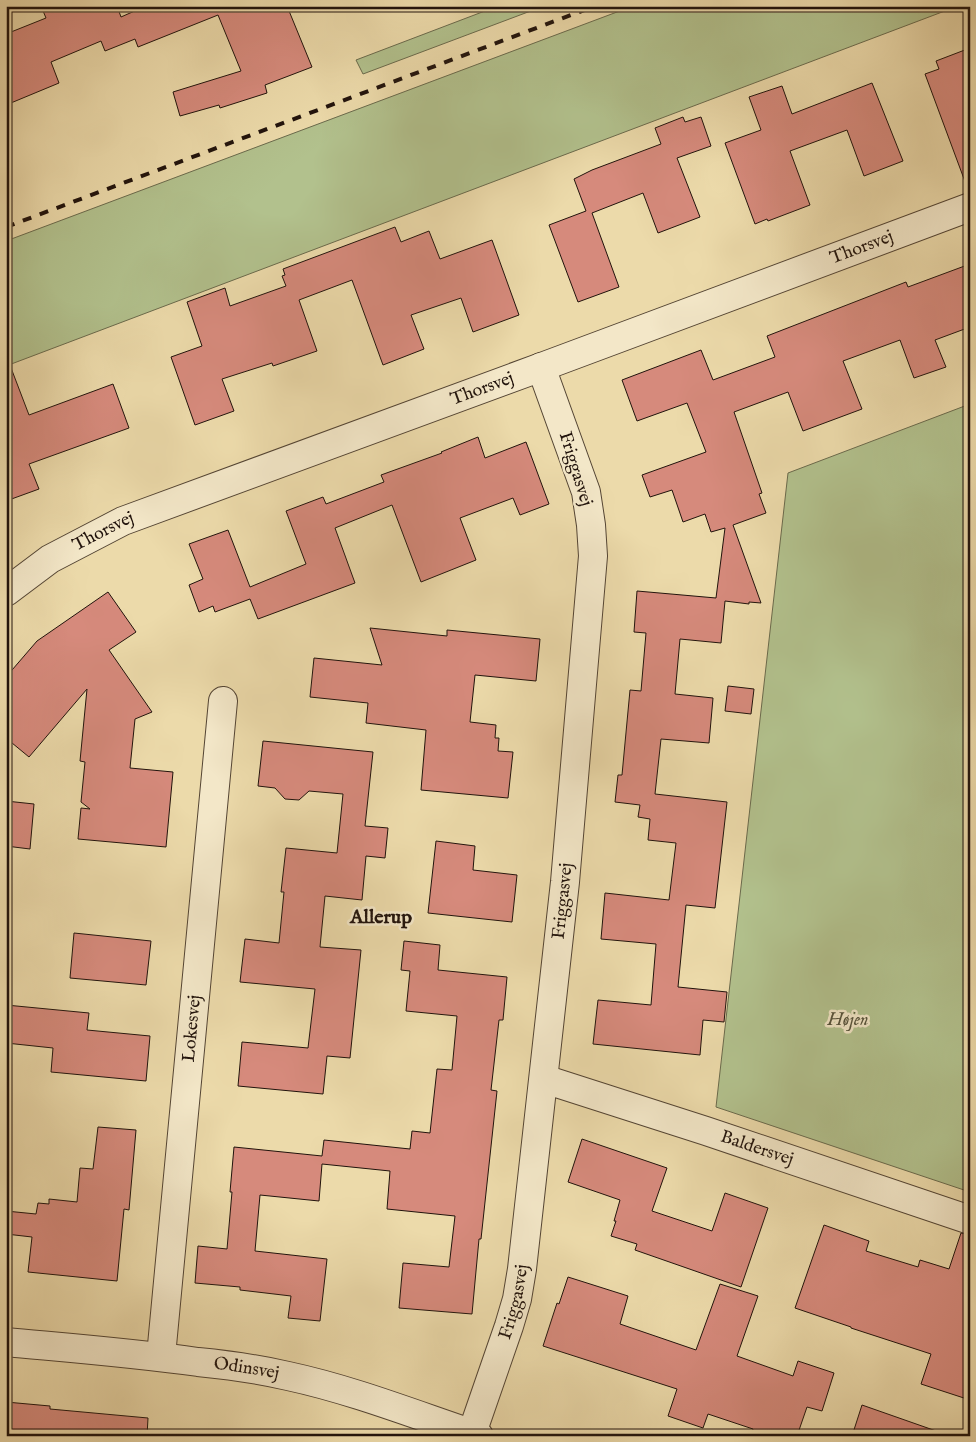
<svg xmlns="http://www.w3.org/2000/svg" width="976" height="1442" font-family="'IM FELL English',serif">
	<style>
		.green { fill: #b2c18d; stroke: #6a6a4c }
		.building { fill: #d68a7c; stroke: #21130c }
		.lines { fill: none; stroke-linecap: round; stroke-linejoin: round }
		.street-casing { stroke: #544534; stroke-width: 30 }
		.street { stroke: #f3e7c8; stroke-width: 28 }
		.rail { stroke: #21130c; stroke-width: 4; stroke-dasharray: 9 9; stroke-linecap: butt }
		.labels { text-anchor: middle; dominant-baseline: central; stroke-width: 5; stroke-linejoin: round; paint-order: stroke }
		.street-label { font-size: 18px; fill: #21130c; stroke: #f3e7c8 }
		.park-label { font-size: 18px; font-style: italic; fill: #545039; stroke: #f3e7c8 }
		.quarter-label { font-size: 20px; font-weight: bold; fill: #21130c; stroke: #f3e7c8 }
	</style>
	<rect width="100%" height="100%" fill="#ecdaaa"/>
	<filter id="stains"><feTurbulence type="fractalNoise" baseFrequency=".004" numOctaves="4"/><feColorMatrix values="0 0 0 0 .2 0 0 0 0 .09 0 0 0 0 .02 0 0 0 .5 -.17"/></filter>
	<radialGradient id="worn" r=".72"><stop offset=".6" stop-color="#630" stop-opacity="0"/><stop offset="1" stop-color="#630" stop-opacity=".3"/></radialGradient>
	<path class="green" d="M 498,6 L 544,6 L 363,74 L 356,60 Z
		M 633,6 L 958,6 L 6,366 L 6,241 Z
		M 970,404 L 970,1192 L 716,1107 L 788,473 Z"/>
	<path class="building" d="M 41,6 L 117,6 L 121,17 L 146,6 L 287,6 L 312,67 L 265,85 L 267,93 L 220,108 L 219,105 L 180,116 L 173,92 L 241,71 L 218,15 L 138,47 L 135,39 L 105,51 L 101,41 L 51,62 L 59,83 L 6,105 L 6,34 L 46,18 Z
		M 970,48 L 970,186 L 967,187 L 925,74 L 939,69 L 936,61 Z
		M 872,83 L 903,161 L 864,176 L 847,130 L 790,151 L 810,205 L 768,221 L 767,219 L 755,224 L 725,143 L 761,130 L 749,97 L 782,86 L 792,114 Z
		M 683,117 L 685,122 L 701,117 L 711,146 L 677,158 L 700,217 L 658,233 L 643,193 L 592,213 L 619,287 L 578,302 L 549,225 L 586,211 L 574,179 L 592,170 L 661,144 L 655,128 Z
		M 395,227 L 401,242 L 429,231 L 440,259 L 492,240 L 519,315 L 473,332 L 461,298 L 411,315 L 424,349 L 383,365 L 352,280 L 299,300 L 317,351 L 273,366 L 272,363 L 222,379 L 234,411 L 195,425 L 171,357 L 202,346 L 187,302 L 225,288 L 230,306 L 286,286 L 282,276 L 285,275 L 283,269 Z
		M 970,264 L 970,327 L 935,340 L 946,367 L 914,378 L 900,340 L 843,361 L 862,409 L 803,431 L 788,392 L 734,412 L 762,493 L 759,494 L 766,513 L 733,525 L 761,603 L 749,602 L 749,604 L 725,601 L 721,643 L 680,639 L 675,694 L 713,698 L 709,743 L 661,739 L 655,794 L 727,802 L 715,908 L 686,905 L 678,987 L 727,992 L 724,1022 L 703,1020 L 700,1055 L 593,1044 L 598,1000 L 651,1005 L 656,944 L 601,939 L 605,893 L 669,900 L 676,843 L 648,840 L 650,819 L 638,817 L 640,805 L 615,802 L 618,775 L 622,775 L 630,690 L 641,691 L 646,633 L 634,632 L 637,591 L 716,598 L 725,528 L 711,532 L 705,514 L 683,522 L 672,490 L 650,497 L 642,475 L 706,452 L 687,403 L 637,421 L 622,380 L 701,350 L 713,380 L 775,357 L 767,336 L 906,282 L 908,287 Z
		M 8,360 L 29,415 L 113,384 L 129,428 L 29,464 L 39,489 L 6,501 L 6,361 Z
		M 478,437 L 485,458 L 526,442 L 549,504 L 520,515 L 513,498 L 460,518 L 476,560 L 421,582 L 392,505 L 335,528 L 355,583 L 258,619 L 250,599 L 215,612 L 213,606 L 199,612 L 189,585 L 203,579 L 189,544 L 228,530 L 250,587 L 306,564 L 286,511 L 323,497 L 326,504 L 384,482 L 381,475 L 442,453 L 441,452 Z
		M 108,592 L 136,632 L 109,650 L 152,712 L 135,719 L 130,768 L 173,772 L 166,847 L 78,839 L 81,808 L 90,809 L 81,802 L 85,762 L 80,761 L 87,689 L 29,757 L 6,738 L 6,677 L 37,641 Z
		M 370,628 L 447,636 L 447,630 L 540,639 L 536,681 L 475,675 L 470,722 L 496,725 L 495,738 L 499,738 L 498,751 L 513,752 L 508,798 L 421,790 L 426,730 L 366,723 L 368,703 L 310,697 L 314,658 L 382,665 Z
		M 728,686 L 754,689 L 751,714 L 725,711 Z
		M 263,741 L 373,752 L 365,826 L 388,828 L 385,858 L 366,856 L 362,900 L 325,896 L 320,947 L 361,950 L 350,1058 L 327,1056 L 323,1094 L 238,1086 L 242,1042 L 308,1048 L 315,989 L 240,982 L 245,939 L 279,943 L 284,892 L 281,892 L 286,848 L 337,853 L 343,794 L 309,791 L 299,800 L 285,799 L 275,788 L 258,786 Z
		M 6,801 L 34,804 L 30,849 L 6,846 Z
		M 436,841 L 475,846 L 473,870 L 517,875 L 512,922 L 428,913 Z
		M 74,933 L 151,941 L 146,985 L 70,978 Z
		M 404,941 L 440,945 L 438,970 L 507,977 L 503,1020 L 499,1020 L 491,1090 L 497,1091 L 481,1239 L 479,1239 L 472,1314 L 399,1308 L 403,1263 L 449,1267 L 455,1216 L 387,1209 L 390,1171 L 322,1164 L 319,1201 L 260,1195 L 255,1251 L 327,1259 L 320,1321 L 288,1318 L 291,1296 L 240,1290 L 240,1287 L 195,1283 L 198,1246 L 227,1249 L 232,1192 L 230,1192 L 234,1147 L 322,1156 L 324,1140 L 410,1149 L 412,1131 L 430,1133 L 437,1069 L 452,1070 L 457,1016 L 406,1011 L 410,971 L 401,970 Z
		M 6,1005 L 89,1013 L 87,1030 L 150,1036 L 146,1081 L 51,1072 L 53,1048 L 6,1043 Z
		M 98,1127 L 136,1130 L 129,1210 L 124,1209 L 117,1281 L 28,1272 L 32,1237 L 6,1234 L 6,1211 L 36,1214 L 38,1203 L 49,1204 L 49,1199 L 77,1202 L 80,1168 L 93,1169 Z
		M 582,1139 L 667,1168 L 652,1211 L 712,1231 L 725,1193 L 768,1208 L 741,1287 L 635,1250 L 637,1244 L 611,1236 L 616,1221 L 614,1221 L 620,1200 L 568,1182 Z
		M 824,1225 L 869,1241 L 866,1251 L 918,1267 L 920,1260 L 949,1269 L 961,1233 L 970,1235 L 970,1400 L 921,1384 L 931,1354 L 851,1328 L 851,1327 L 795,1308 Z
		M 568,1277 L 628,1296 L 620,1324 L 696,1350 L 720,1284 L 758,1296 L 737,1356 L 793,1376 L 798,1361 L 834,1373 L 822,1411 L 807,1407 L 797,1436 L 751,1436 L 753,1429 L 708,1414 L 703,1428 L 668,1416 L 677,1389 L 543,1346 L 557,1303 L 559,1304 Z
		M 6,1402 L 50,1406 L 50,1409 L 148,1418 L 147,1436 L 6,1436 Z
		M 862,1405 L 939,1432 L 938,1436 L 852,1436 Z"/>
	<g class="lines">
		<defs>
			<g id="street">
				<path id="s1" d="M 6,592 L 50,559 L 123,521 L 547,365 L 970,207"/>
				<path id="s2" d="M 544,1079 L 706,1131 L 970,1220"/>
				<path id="s3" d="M 6,1342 C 70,1348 134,1353 198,1362 C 228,1365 258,1369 288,1376 C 353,1390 416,1415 479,1436"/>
				<path id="s4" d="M 161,1356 L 223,701"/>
				<path id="s5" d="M 472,1433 L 509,1326 L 517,1299 L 522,1269 L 565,882 L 593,556 L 591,525 L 586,492 L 541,367"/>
			</g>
		</defs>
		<use href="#street" class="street-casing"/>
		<use href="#street" class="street"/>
		<path class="rail" d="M 6,227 L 595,6"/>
	</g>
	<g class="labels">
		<g class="street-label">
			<text stroke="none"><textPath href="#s1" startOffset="925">Thorsvej</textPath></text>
			<text stroke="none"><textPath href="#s1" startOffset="520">Thorsvej</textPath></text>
			<text transform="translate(575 469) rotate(73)">Friggasvej</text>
			<text stroke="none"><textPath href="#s1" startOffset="115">Thorsvej</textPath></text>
			<text stroke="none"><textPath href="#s5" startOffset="542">Friggasvej</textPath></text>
			<text stroke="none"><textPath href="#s4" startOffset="329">Lokesvej</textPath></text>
			<text stroke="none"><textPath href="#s2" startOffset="224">Baldersvej</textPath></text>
			<text stroke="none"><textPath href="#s5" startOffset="138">Friggasvej</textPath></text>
			<text stroke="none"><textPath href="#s3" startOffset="242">Odinsvej</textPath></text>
		</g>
		<g class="park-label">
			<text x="848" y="1020">Højen</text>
		</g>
		<g class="quarter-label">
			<text x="381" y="917">Allerup</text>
		</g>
	</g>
	<rect width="976" height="1442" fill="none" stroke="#ecdaaa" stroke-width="25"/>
	<rect x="8" y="8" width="961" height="1427" fill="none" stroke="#21130c" stroke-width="2.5"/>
	<rect x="12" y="12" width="951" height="1417" fill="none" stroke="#21130c"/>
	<rect width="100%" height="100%" filter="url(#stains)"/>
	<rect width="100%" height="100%" fill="url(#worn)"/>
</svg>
